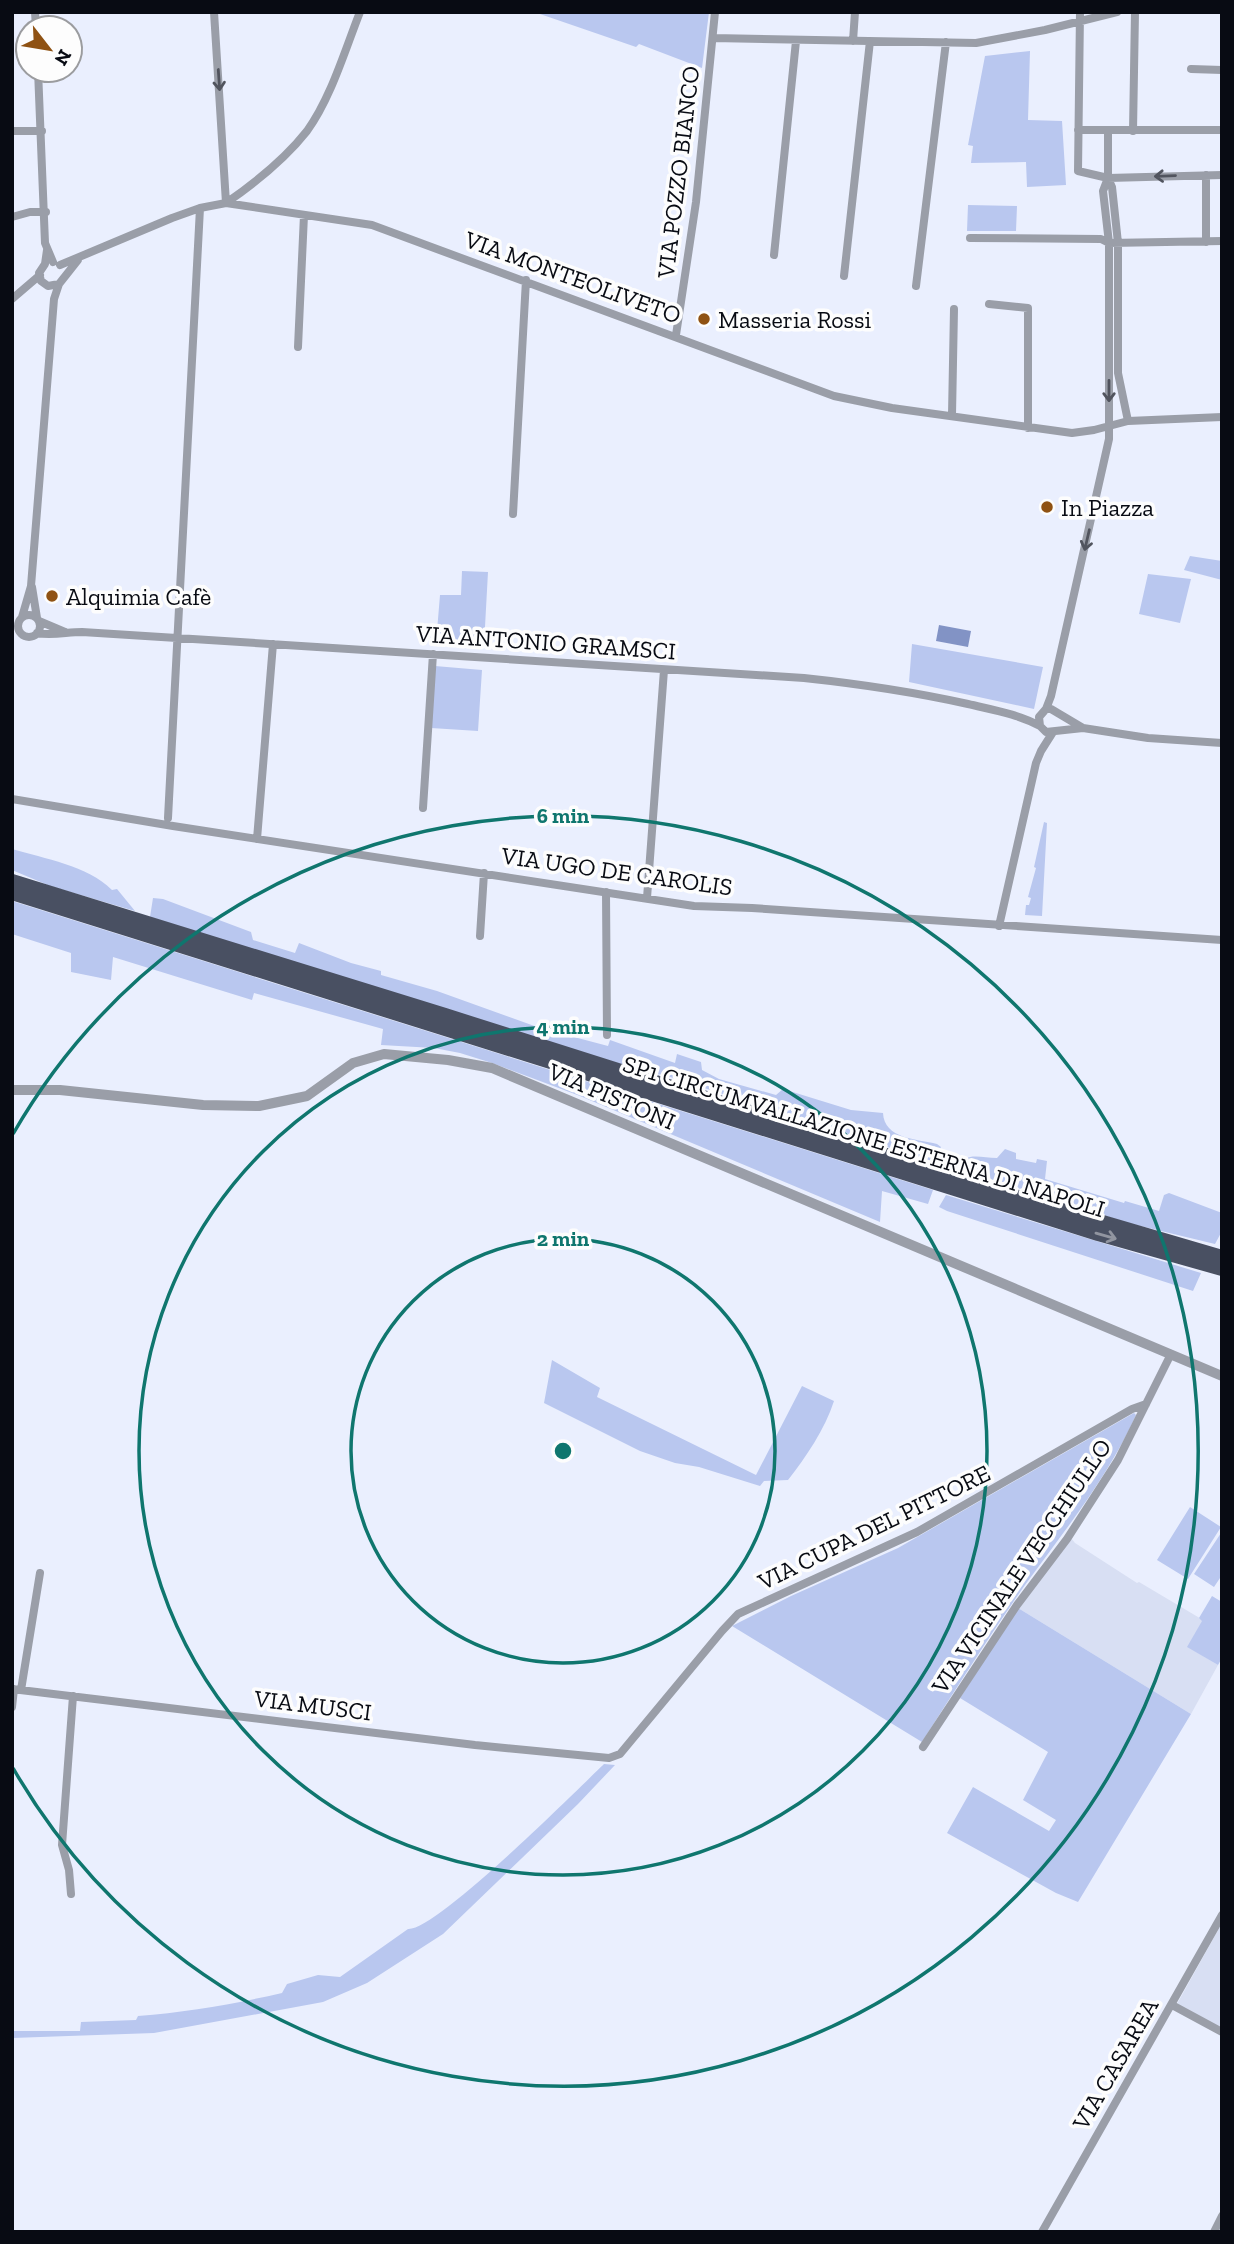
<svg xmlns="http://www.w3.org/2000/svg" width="1234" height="2244" font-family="'Zilla Slab',serif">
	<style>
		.built { fill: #d8dff3 }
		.green { fill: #b9c7ef }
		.water { fill: #8293c5 }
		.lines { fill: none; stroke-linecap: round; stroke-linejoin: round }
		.minor { stroke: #9a9ea8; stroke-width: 8 }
		.tertiary { stroke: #9a9ea8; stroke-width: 10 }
		.trunk { stroke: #495062; stroke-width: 14 }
		.oneway { stroke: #51545e }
		.oneway2 { stroke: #9195a0 }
		.ring { fill: none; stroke: #0f766e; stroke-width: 3.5 }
		.poi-dot { fill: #8f5213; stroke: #fdfdfd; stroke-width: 2.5 }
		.labels { text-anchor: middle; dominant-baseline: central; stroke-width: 7; stroke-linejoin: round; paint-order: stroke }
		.street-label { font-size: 24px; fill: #080b13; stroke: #fdfdfd }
		.poi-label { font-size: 24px; fill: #080b13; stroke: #fdfdfd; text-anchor: start }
		.centre { fill: #0f766e; stroke: #fdfdfd; stroke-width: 3.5 }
		.ring-label { font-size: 21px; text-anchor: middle; font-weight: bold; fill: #0f766e; stroke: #fdfdfd; stroke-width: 7; stroke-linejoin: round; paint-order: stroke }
	</style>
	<rect width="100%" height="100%" fill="#eaeffe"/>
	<path class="built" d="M 1071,1538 L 1075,1543 L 1137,1583 L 1139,1582 L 1203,1620 L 1188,1647 L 1218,1665 L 1191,1714 L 1018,1608 Z
		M 1222,1923 L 1222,2029 L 1177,2004 Z"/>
	<path class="green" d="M 526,12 L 709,12 L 702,68 L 639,44 L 636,47 L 540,14 Z
		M 1030,51 L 1028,120 L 1062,121 L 1066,185 L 1027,187 L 1026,162 L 971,163 L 973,146 L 968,145 L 985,56 Z
		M 968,205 L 1017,206 L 1016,231 L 967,231 Z
		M 1190,556 L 1222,561 L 1222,580 L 1184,570 Z
		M 462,571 L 488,572 L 484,645 L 436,643 L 440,595 L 461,595 Z
		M 1148,574 L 1191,579 L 1180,623 L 1139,614 Z
		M 912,644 L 1043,667 L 1034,709 L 909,682 Z
		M 435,666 L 482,670 L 478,731 L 431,728 Z
		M 1044,822 L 1047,823 L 1042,916 L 1025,915 L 1026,905 L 1029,905 L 1031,898 L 1028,897 L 1036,868 L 1034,867 Z
		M 12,849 C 45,859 87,865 112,890 L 117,889 L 135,911 L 50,886 L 12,870 Z
		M 153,898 L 163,899 L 251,932 L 253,940 L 295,953 L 299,943 L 351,963 L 381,971 L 381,975 L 437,991 L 540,1028 L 608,1046 L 610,1040 L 675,1063 L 677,1054 L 701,1062 L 702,1070 L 719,1079 L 776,1095 L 783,1089 L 851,1110 L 883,1113 C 884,1139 917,1139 937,1144 L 941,1147 L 934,1162 L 664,1075 L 649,1073 L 150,917 Z
		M 12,901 L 933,1190 L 928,1204 L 882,1191 L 880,1222 L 580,1096 L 492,1063 L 460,1053 L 434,1048 L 381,1045 L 383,1029 L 254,993 L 252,1000 L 113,957 L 111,980 L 71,972 L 71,953 L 12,934 Z
		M 1005,1149 L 1016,1153 L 1016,1159 L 1036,1163 L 1037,1159 L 1047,1161 L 1045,1179 L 1124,1203 L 1125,1201 L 1159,1211 L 1164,1195 L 1169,1193 L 1222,1213 L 1222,1231 L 1215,1244 L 1128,1223 L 955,1168 C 966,1151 980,1158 997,1158 Z
		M 946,1195 L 1201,1273 L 1193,1291 L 947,1211 L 939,1207 Z
		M 552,1360 L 600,1388 L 597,1397 L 756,1475 L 802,1386 L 834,1401 C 825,1429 806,1457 788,1480 L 764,1481 L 760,1486 L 699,1467 L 675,1463 L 640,1451 L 544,1403 Z
		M 1134,1413 L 1136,1415 C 1108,1477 1065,1530 1025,1585 C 989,1636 956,1689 922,1742 L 732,1626 L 791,1596 L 898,1548 Z
		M 1190,1507 L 1221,1527 L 1188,1579 L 1157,1560 Z
		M 1221,1533 L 1222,1575 L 1214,1587 L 1194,1574 Z
		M 1212,1596 L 1222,1602 L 1222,1658 L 1218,1665 L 1187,1647 L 1202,1621 L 1199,1618 Z
		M 1018,1608 L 1191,1714 L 1078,1902 L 1056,1893 L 947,1833 L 973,1787 L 1049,1831 L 1056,1820 L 1023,1800 L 1048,1752 L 960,1698 Z
		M 604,1764 L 615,1765 L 578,1804 L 443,1934 L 367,1983 L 323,2002 L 154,2033 L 12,2038 L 12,2031 L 80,2031 L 81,2022 L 136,2020 L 138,2016 C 187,2012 234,2004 282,1993 L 287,1984 L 318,1975 L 340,1977 L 408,1929 C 436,1931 576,1791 604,1764 Z"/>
	<path class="water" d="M 939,625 L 971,631 L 968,647 L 936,641 Z"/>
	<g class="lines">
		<path class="minor" d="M 35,12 L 36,28
			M 214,12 L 226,203
			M 1080,12 L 1078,171 L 1108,178 L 1222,175
			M 713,38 L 976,43 L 1045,30 L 1117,12
			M 853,41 L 855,12
			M 1191,69 L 1222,70
			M 38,70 L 45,243 L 53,262
			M 1078,130 L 1222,130
			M 12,131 L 42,131
			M 1108,131 L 1108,178 L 1112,187 L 1118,243 L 1118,373 L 1128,421
			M 1133,131 L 1135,12
			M 1206,175 L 1206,242
			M 226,203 C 255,183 285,159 307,131 C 331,98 345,50 360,12
			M 12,217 L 30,212 L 46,212
			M 970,238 L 1101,239 L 1109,243 L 1222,241
			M 47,250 L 45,264 L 39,273 L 41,281 L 48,286 L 59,284 L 78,260
			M 774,255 L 796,41
			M 60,265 L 172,218 L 200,208 L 226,203 L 372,225 L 834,396 L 892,408 L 1072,433 L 1094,430 L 1128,421 L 1222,417
			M 844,276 L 870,41
			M 916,286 L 946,42
			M 12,299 L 40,275
			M 989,304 L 1028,308 L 1028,428
			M 676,335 L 696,202 L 715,12
			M 298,347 L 304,215
			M 952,415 L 954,309
			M 513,514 L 526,280
			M 32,587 L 37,618
			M18 626a11 11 0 1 1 22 0a11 11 0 1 1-22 0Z
			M 22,617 L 31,586 L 54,299 L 59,284
			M 39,621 L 65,632
			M 37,633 C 52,636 67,632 82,632 L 804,678 C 860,684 914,692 968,704 C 993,710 1018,714 1040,726
			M 1046,709 L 1051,696 L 1109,439 L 1109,243 L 1103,191 L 1108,178
			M 1083,728 L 1046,732 L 1040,726 L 1039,717 L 1046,709 L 1051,709 L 1083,728 L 1148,738 L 1222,743
			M 12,799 L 173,826 L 694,906 L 752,908 L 1222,940
			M 423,808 L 433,654
			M 168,818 L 200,208
			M 257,839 L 273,644
			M 606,892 L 607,1035
			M 647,898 L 664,670
			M 999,926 L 1036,763 L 1041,751 L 1053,732
			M 480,936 L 484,873
			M 12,1689 L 475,1745 L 609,1758 L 620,1754 L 722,1631 L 738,1614 L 917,1532 L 1132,1409 L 1146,1404
			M 21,1690 L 40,1573
			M 12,1707 L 14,1689
			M 923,1747 L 1017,1605 L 1067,1539 L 1118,1460 L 1171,1354
			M 71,1894 L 69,1870 L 62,1845 L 73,1696
			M 1172,2005 L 1222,2032
			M 1042,2232 L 1222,1915
			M 1214,2232 L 1222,2216"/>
		<path class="tertiary" d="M 12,1090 L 60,1090 L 203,1105 L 259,1106 L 307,1096 L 353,1063 L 384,1054 L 448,1060 L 492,1068 L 1222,1376"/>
		<path class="trunk" d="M 12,881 L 445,1015 L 1031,1201 L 1222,1257
			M 12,893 L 1098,1234 L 1222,1269"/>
	</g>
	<defs><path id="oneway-shaft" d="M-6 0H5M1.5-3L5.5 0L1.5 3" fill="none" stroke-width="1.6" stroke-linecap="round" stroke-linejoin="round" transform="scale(1.75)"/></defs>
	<g class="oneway">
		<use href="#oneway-shaft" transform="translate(219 80) rotate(86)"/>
		<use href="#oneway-shaft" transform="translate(1165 176) rotate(178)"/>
		<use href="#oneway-shaft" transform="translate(1109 391) rotate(90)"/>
		<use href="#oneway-shaft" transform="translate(1087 540) rotate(103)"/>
	</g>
	<use class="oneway2" href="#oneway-shaft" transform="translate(1106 1236) rotate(16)"/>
	<g class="ring">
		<circle cx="563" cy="1451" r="212"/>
		<circle cx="563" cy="1451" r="424"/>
		<path d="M13 1134A635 635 0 1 1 13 1768"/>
	</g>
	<g class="poi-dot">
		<circle cx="704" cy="319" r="7"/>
		<circle cx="1047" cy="507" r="7"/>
		<circle cx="52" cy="596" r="7"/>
	</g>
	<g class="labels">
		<g class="street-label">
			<text transform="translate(678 172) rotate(-83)">VIA POZZO BIANCO</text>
			<text transform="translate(573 277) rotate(20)">VIA MONTEOLIVETO</text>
			<text transform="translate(546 642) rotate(4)">VIA ANTONIO GRAMSCI</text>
			<text transform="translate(617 871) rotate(8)">VIA UGO DE CAROLIS</text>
			<text transform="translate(612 1096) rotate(23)">VIA PISTONI</text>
			<text transform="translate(864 1136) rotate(17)">SP1 CIRCUMVALLAZIONE ESTERNA DI NAPOLI</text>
			<text transform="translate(874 1527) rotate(-26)">VIA CUPA DEL PITTORE</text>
			<text transform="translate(1021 1566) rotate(-56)">VIA VICINALE VECCHIULLO</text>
			<text transform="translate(313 1705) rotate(7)">VIA MUSCI</text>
			<text transform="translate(1115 2064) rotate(-60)">VIA CASAREA</text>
		</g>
		<g class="poi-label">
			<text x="718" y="319">Masseria Rossi</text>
			<text x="1061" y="507">In Piazza</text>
			<text x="66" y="596">Alquimia Cafè</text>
		</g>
	</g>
	<circle cx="563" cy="1451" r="10" class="centre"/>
	<g class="ring-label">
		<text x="563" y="823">6 min</text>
		<text x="563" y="1034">4 min</text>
		<text x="563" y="1246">2 min</text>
	</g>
	<rect width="1234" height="2244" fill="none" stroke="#080b13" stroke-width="28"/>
	<g transform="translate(49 49) rotate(121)"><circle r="33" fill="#fdfdfd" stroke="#9b9c9f" stroke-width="2"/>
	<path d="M0-5L12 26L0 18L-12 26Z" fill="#8f5213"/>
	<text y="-10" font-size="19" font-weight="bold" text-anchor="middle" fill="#080b13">N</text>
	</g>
</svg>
